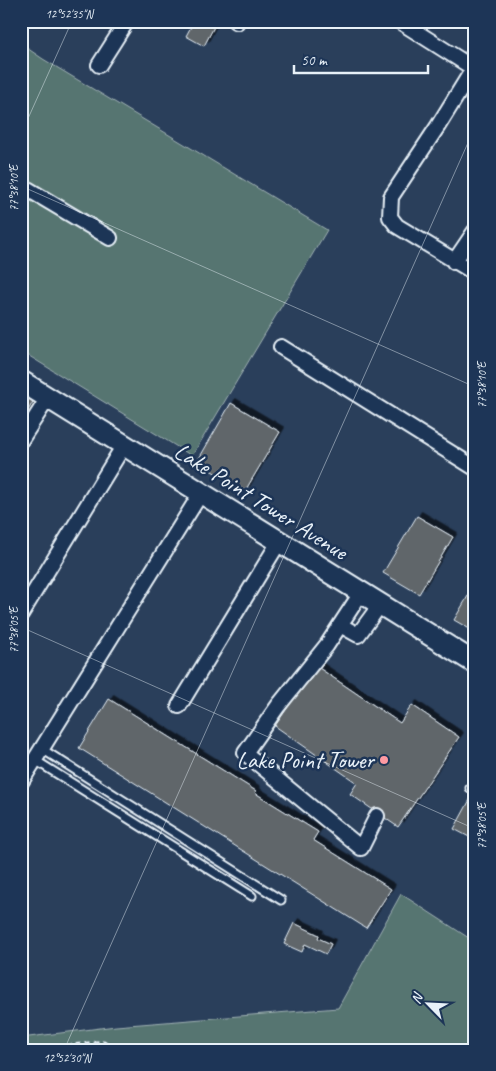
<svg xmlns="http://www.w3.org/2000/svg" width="496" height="1071" font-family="Caveat,sans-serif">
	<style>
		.green { fill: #577471; stroke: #a0b2b4 }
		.building { fill: #60666b; stroke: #e8f1f8; filter: url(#shadow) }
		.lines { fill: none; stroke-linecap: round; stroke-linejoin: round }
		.lane-casing { stroke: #e8f1f8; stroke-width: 11 }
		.street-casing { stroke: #e8f1f8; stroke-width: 18 }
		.secondary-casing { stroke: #e8f1f8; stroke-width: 24 }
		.path { stroke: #e8f1f8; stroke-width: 3; stroke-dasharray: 5 4; stroke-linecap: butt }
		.lane { stroke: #1d3557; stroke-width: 7 }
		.street { stroke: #1d3557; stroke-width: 14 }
		.secondary { stroke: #1d3557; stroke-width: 20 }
		.ticks { fill: none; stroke: #e8f1f8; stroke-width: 1; stroke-opacity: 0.45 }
		.poi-dot { fill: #ff9aa2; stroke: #1d3557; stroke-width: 2 }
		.labels { text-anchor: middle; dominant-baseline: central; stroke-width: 5; stroke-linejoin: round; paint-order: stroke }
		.street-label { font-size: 24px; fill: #e8f1f8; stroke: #1d3557 }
		.poi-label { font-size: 24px; fill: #e8f1f8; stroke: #1d3557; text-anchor: end }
		.neatline { fill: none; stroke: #e8f1f8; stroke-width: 2 }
		.ticks-label { font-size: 12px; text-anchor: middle; fill: #e8f1f8 }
	</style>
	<defs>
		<filter id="shadow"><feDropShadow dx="4.5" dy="-4.5" stdDeviation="0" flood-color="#0009"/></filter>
	</defs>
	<rect width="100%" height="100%" fill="#2a3f5b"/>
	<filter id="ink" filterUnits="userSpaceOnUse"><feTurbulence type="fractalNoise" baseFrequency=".02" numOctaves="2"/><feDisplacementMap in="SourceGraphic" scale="10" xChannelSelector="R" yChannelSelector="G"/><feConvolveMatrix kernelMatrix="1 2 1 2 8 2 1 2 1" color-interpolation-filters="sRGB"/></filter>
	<g filter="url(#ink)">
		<path class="green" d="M 21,44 L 43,59 L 327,230 L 192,456 L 21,351 Z
			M 401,894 L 475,942 L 475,1050 L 21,1050 L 21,1038 L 116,1026 L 338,1008 Z"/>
		<path class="building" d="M 194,21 L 217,21 L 204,46 L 186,36 Z
			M 21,390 L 35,398 L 21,423 Z
			M 231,403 L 280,432 L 245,491 L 197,462 Z
			M 417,516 L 453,537 L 419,594 L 383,573 Z
			M 475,584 L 475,632 L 454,620 Z
			M 316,666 L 400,723 L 412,705 L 459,737 L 398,827 L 350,794 L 357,783 L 275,726 Z
			M 109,699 L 256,791 L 255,793 L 318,832 L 313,840 L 391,889 L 366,928 L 79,748 Z
			M 472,796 L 475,797 L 475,840 L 454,829 Z
			M 294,923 L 319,935 L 318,938 L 331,944 L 326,954 L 305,944 L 302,952 L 284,944 Z"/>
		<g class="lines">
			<defs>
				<path id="lane" d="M 42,749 L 281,900
					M 35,760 L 252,896
					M 470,788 L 475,791"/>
				<path id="street" d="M 235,21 L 237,22
					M 399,21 L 473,68
					M 99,65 L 127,21
					M 475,66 L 438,126 L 391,197 L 390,217 L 397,226 L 475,273
					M 21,185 L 110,238
					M 454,262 L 475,231
					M 281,347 L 475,468
					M 21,440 L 48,398
					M 361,593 L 327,645 L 278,706 L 245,753 L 361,848 L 377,816
					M 21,614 L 124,445
					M 340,625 L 358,635 L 380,605
					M 179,706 L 279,542
					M 21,782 L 201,493"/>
				<path id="secondary" d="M 21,381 L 475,663"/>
			</defs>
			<use href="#lane" class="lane-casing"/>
			<use href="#street" class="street-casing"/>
			<use href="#secondary" class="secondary-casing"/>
			<path class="path" d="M 31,1050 L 104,1041 L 117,1050"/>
			<use href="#lane" class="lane"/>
			<use href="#street" class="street"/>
			<use href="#secondary" class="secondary"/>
		</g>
	</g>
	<path class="ticks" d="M 21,134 L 72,21M 21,186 L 475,387M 21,627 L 475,829M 64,1050 L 475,127"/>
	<circle class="poi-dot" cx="384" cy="760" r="5"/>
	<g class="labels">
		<g class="street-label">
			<text transform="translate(261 501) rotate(32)">Lake Point Tower Avenue</text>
		</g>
		<g class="poi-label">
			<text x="374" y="760">Lake Point Tower</text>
		</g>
	</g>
	<rect width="496" height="1071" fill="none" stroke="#1d3557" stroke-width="55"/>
	<g transform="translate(428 1004) rotate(294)" stroke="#1d3557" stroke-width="4" paint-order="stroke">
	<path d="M0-4L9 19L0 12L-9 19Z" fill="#e8f1f8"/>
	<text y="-8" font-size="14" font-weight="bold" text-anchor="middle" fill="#e8f1f8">N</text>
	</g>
	<path d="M294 65v8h134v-8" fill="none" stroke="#e8f1f8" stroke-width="2.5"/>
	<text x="301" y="65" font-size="15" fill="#e8f1f8" stroke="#1d3557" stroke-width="4" paint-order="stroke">50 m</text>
	<rect x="28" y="28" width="440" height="1016" class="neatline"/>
	<g class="ticks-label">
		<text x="69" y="18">12°52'35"N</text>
		<text transform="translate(14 188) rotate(-90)" y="4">77°38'10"E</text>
		<text transform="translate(482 385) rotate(-90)" y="4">77°38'10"E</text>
		<text transform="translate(14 630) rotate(-90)" y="4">77°38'05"E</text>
		<text transform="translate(482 826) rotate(-90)" y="4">77°38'05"E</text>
		<text x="67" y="1062">12°52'30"N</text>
	</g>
</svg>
